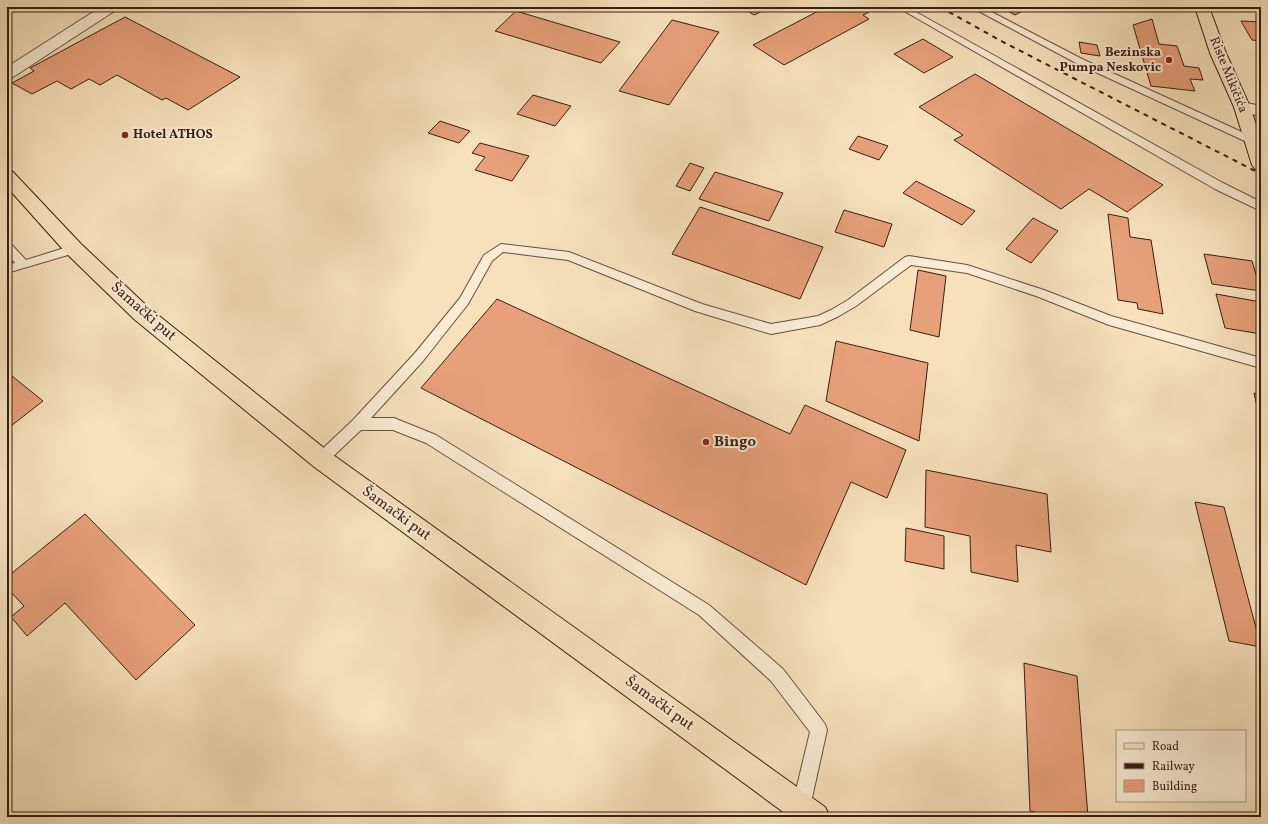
<svg xmlns="http://www.w3.org/2000/svg" width="1268" height="824" font-family="Vollkorn,serif">
	<style>
		.building { fill: #e7a07a; stroke: #381e12 }
		.lines { fill: none; stroke-linecap: round; stroke-linejoin: round }
		.service-casing { stroke: #684f3c; stroke-width: 2 }
		.minor-casing { stroke: #684f3c; stroke-width: 2 }
		.primary-casing { stroke: #381e12; stroke-width: 2 }
		.service { fill: #f9ecd3; fill-rule: evenodd }
		.minor { fill: #f9ecd3; fill-rule: evenodd }
		.primary { fill: #f6e1bc; fill-rule: evenodd }
		.rail { stroke: #381e12; stroke-width: 2; stroke-dasharray: 5 5; stroke-linecap: butt }
		.poi-dot { fill: #8f2418; stroke: #f9ecd3; stroke-width: 1.5 }
		.labels { text-anchor: middle; dominant-baseline: central; stroke-width: 4; stroke-linejoin: round; paint-order: stroke }
		.far-poi-label { font-size: 13px; font-weight: bold; fill: #381e12; stroke: #f9ecd3; text-anchor: end }
		.far-street-label { font-size: 13px; fill: #381e12; stroke: #f9ecd3 }
		.street-label { font-size: 15px; fill: #381e12; stroke: #f9ecd3 }
		.poi-label { font-size: 15px; font-weight: bold; fill: #381e12; stroke: #f9ecd3; text-anchor: start }
	</style>
	<rect width="100%" height="100%" fill="#f6e1bc"/>
	<filter id="stains"><feTurbulence type="fractalNoise" baseFrequency=".005" numOctaves="4"/><feColorMatrix values="0 0 0 0 .2 0 0 0 0 .09 0 0 0 0 .02 0 0 0 .5 -.17"/></filter>
	<radialGradient id="worn" r=".72"><stop offset=".6" stop-color="#630" stop-opacity="0"/><stop offset="1" stop-color="#630" stop-opacity=".3"/></radialGradient>
	<path class="building" d="M 741,7 L 771,7 L 754,15 Z
		M 826,7 L 877,8 L 863,15 L 869,19 L 784,65 L 753,45 Z
		M 1000,7 L 1030,7 L 1015,15 Z
		M 516,11 L 620,42 L 601,63 L 495,31 Z
		M 125,17 L 240,77 L 188,110 L 166,98 L 162,100 L 117,75 L 100,85 L 89,79 L 71,89 L 57,81 L 32,94 L 12,83 L 34,71 L 30,68 Z
		M 1152,19 L 1159,44 L 1177,46 L 1184,66 L 1199,68 L 1203,80 L 1190,79 L 1195,91 L 1151,86 L 1133,25 Z
		M 672,20 L 719,32 L 669,105 L 619,91 Z
		M 1241,21 L 1261,22 L 1261,41 L 1252,40 Z
		M 923,39 L 953,57 L 924,73 L 894,54 Z
		M 1079,42 L 1097,45 L 1100,56 L 1081,53 Z
		M 975,74 L 1163,185 L 1127,212 L 1089,189 L 1061,209 L 954,140 L 963,135 L 919,107 Z
		M 533,95 L 571,106 L 555,126 L 517,114 Z
		M 440,121 L 470,131 L 459,143 L 428,133 Z
		M 858,136 L 888,146 L 879,160 L 849,149 Z
		M 480,143 L 529,156 L 512,181 L 475,170 L 485,157 L 472,153 Z
		M 690,163 L 704,168 L 690,191 L 676,186 Z
		M 715,172 L 783,193 L 769,221 L 699,199 Z
		M 916,181 L 975,211 L 962,225 L 903,193 Z
		M 700,207 L 823,247 L 800,299 L 672,254 Z
		M 844,210 L 892,224 L 884,247 L 835,232 Z
		M 1108,214 L 1128,218 L 1130,237 L 1151,240 L 1163,314 L 1138,309 L 1137,303 L 1118,300 Z
		M 1033,218 L 1058,231 L 1031,263 L 1006,249 Z
		M 1204,254 L 1252,261 L 1261,291 L 1212,284 Z
		M 918,270 L 946,276 L 939,337 L 910,330 Z
		M 1216,294 L 1261,302 L 1261,334 L 1225,328 Z
		M 497,299 L 790,434 L 805,405 L 906,450 L 887,498 L 851,482 L 806,585 L 421,388 Z
		M 836,341 L 928,363 L 919,441 L 826,401 Z
		M 7,372 L 43,401 L 7,429 Z
		M 1254,393 L 1261,395 L 1261,424 Z
		M 926,470 L 1047,494 L 1051,552 L 1016,545 L 1018,582 L 971,572 L 970,536 L 925,527 Z
		M 1195,502 L 1224,507 L 1261,647 L 1229,641 Z
		M 85,514 L 195,625 L 136,680 L 65,603 L 27,636 L 11,617 L 24,606 L 7,588 L 7,577 Z
		M 906,528 L 944,536 L 944,569 L 905,561 Z
		M 1024,663 L 1077,676 L 1088,817 L 1052,817 L 1030,811 Z"/>
	<g class="lines">
		<defs>
			<path id="service" d="M 897,7 L 907,7 L 1223,183 L 1261,202 L 1261,211 L 1215,189 Z
				M 971,7 L 982,7 L 1082,59 L 1257,139 L 1258,141 L 1257,143 L 1249,143 L 1076,63 Z
				M 7,243 L 11,244 L 26,260 L 74,245 L 78,246 L 80,249 L 78,252 L 7,273 L 7,265 L 15,263 L 7,254 Z
				M 501,244 L 569,252 L 702,304 L 771,324 L 818,316 L 831,310 L 848,300 L 905,257 L 909,256 L 967,265 L 1044,290 L 1111,316 L 1261,358 L 1261,368 L 1109,325 L 1036,296 L 967,273 L 911,265 L 856,306 L 839,316 L 820,325 L 771,334 L 695,311 L 568,260 L 503,252 L 492,261 L 468,304 L 423,361 L 371,418 L 394,418 L 436,435 L 709,605 L 783,669 L 825,724 L 827,730 L 810,807 L 807,813 L 801,816 L 795,813 L 792,807 L 810,732 L 771,681 L 699,615 L 426,443 L 393,430 L 361,430 L 326,463 L 321,465 L 316,463 L 314,459 L 316,455 L 353,420 L 415,353 L 460,298 L 484,255 Z"/>
			<path id="minor" d="M 101,7 L 118,7 L 116,10 L 13,77 L 7,79 L 7,67 Z
				M 1242,102 L 1261,106 L 1261,116 L 1236,111 L 1234,107 L 1236,103 Z"/>
			<path id="primary" d="M 1195,7 L 1209,7 L 1226,53 L 1250,107 L 1261,139 L 1261,171 L 1255,169 L 1252,165 L 1234,107 L 1210,53 Z
				M 7,170 L 13,172 L 81,244 L 148,307 L 329,452 L 825,807 L 830,817 L 790,817 L 313,466 L 134,319 L 67,254 L 7,187 Z"/>
		</defs>
		<use href="#service" class="service-casing"/>
		<use href="#minor" class="minor-casing"/>
		<use href="#primary" class="primary-casing"/>
		<use href="#service" class="service"/>
		<use href="#minor" class="minor"/>
		<use href="#primary" class="primary"/>
		<path class="rail" d="M 940,7 L 1003,42 L 1261,174"/>
	</g>
	<g class="poi-dot">
		<circle cx="1169" cy="60" r="4"/>
		<circle cx="125" cy="135" r="4"/>
		<circle cx="706" cy="442" r="4"/>
	</g>
	<g class="labels">
		<g class="far-poi-label">
			<text x="1161" y="53">Bezinska<tspan x="1161" dy="15">Pumpa Neskovic</tspan></text>
			<text x="133" y="135" text-anchor="start">Hotel ATHOS</text>
		</g>
		<g class="far-street-label">
			<text transform="translate(1228 75) rotate(68)">Riste Mikičića</text>
		</g>
		<g class="street-label">
			<text transform="translate(143 312) rotate(41)">Šamački put</text>
			<text transform="translate(396 514) rotate(36)">Šamački put</text>
			<text transform="translate(659 704) rotate(36)">Šamački put</text>
		</g>
		<g class="poi-label">
			<text x="714" y="442">Bingo</text>
		</g>
	</g>
	<rect width="1268" height="824" fill="none" stroke="#f6e1bc" stroke-width="24"/>
	<rect x="8" y="8" width="1252" height="808" fill="none" stroke="#381e12" stroke-width="2"/>
	<rect x="12" y="12" width="1244" height="800" fill="none" stroke="#381e12"/>
	<rect x="1116" y="730" width="130" height="72" fill="#f9ecd3" stroke="#ac9a86"/>
	<rect x="1124" y="743" width="20" height="6" fill="#f6e1bc" stroke="#ac9a86"/>
	<text x="1152" y="750" font-size="12" fill="#381e12">Road</text>
	<rect x="1124" y="763" width="20" height="6" fill="#381e12" stroke="#ac9a86"/>
	<text x="1152" y="770" font-size="12" fill="#381e12">Railway</text>
	<rect x="1124" y="780" width="20" height="12" fill="#e7a07a" stroke="#ac9a86"/>
	<text x="1152" y="790" font-size="12" fill="#381e12">Building</text>
	<rect width="100%" height="100%" filter="url(#stains)"/>
	<rect width="100%" height="100%" fill="url(#worn)"/>
</svg>
